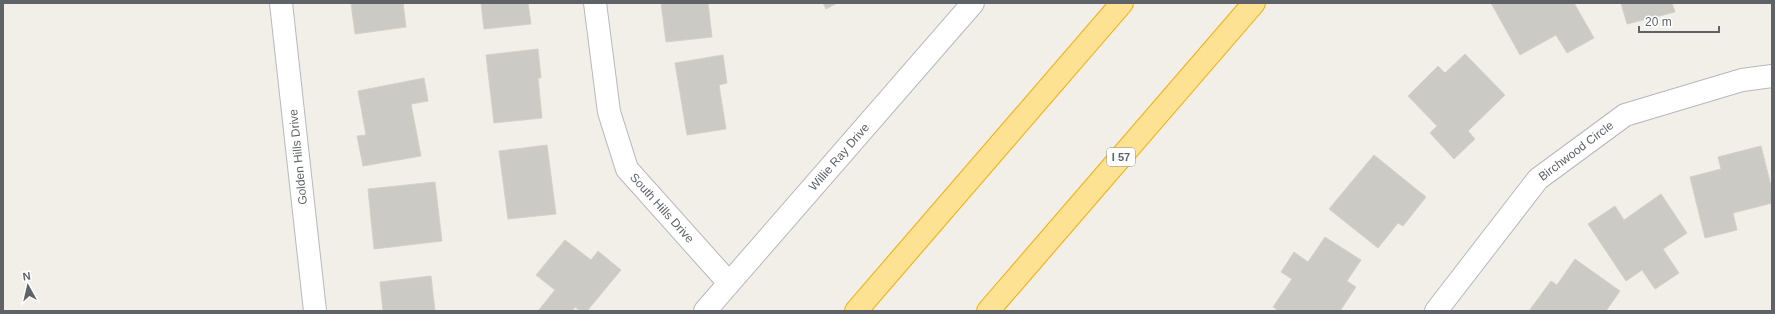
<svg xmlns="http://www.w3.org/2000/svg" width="1775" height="314" font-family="Helvetica,sans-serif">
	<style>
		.building { fill: #cccac5; stroke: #d6d1c6 }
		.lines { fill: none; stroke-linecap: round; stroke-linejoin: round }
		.minor-casing { stroke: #b5b8bc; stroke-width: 24 }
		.tertiary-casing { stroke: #b5b8bc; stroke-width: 24 }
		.motorway-casing { stroke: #f9ab00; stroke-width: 24 }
		.minor { stroke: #fff; stroke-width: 22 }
		.tertiary { stroke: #fff; stroke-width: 22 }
		.motorway { stroke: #fde293; stroke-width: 22 }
		.labels { text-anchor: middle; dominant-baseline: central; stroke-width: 3; stroke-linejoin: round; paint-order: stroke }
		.shield { fill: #fff; stroke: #8f9295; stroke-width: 1 }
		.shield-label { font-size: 11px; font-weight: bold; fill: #5f6368 }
		.street-label { font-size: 12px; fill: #5f6368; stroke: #fff }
	</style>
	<rect width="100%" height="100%" fill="#f1efe8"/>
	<path class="building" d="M 351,3 L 403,3 L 406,27 L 355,34 Z
		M 481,3 L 528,3 L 531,24 L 484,29 Z
		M 661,3 L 708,3 L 712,37 L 666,42 Z
		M 823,3 L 837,3 L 826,9 Z
		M 1491,3 L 1574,3 L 1594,38 L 1567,53 L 1556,35 L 1520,55 Z
		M 1621,3 L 1672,3 L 1675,12 L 1627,24 Z
		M 538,49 L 541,78 L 538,78 L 542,118 L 494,123 L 486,55 Z
		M 1465,54 L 1505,95 L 1468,131 L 1475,139 L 1454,159 L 1430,133 L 1437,126 L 1408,96 L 1438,66 L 1445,73 Z
		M 723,55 L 727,83 L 719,85 L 726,129 L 687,135 L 675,63 Z
		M 424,78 L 428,101 L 411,104 L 421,156 L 363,166 L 357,136 L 366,135 L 358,91 Z
		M 547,145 L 556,214 L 508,219 L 499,151 Z
		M 1761,146 L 1772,190 L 1772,203 L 1733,213 L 1737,230 L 1705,238 L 1690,177 L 1721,169 L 1718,157 Z
		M 1374,155 L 1426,197 L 1403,226 L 1398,223 L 1378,248 L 1329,209 Z
		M 435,182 L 442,241 L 374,249 L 368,189 Z
		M 1661,194 L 1687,233 L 1663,249 L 1679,273 L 1655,289 L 1642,270 L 1626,281 L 1588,224 L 1615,206 L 1624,220 Z
		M 1325,237 L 1361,260 L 1347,281 L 1356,287 L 1340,311 L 1279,311 L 1273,307 L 1292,279 L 1281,272 L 1294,252 L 1308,262 Z
		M 565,240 L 591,260 L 598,251 L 621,270 L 587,311 L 580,311 L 575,307 L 572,311 L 538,311 L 555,290 L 536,275 Z
		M 1575,259 L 1620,291 L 1606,311 L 1529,311 L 1551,281 L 1557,285 Z
		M 431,276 L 435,311 L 383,311 L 380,282 Z"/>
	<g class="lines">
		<defs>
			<path id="minor" d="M 281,3 L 315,311
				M 595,3 L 609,112 L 627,169 L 729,283
				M 1436,311 L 1538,179 L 1625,115 L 1742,80 L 1772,76"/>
			<path id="tertiary" d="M 705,311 L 973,3"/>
			<path id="motorway" d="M 856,311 L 1122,3
				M 988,311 L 1254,3"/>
		</defs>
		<use href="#minor" class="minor-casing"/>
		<use href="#tertiary" class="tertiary-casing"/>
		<use href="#motorway" class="motorway-casing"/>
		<use href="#minor" class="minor"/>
		<use href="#tertiary" class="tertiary"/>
		<use href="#motorway" class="motorway"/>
	</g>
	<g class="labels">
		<rect class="shield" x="1107" y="148" width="28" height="18" rx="3"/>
		<g class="shield-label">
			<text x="1121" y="157">I 57</text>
		</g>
		<g class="street-label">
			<text transform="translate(1576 151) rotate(-37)">Birchwood Circle</text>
			<text transform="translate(298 157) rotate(-96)">Golden Hills Drive</text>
			<text transform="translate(839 157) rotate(-49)">Willie Ray Drive</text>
			<text transform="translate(662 208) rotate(48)">South Hills Drive</text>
		</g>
	</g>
	<rect width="1775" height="314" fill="none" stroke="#5f6368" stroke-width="8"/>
	<g transform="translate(28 286) rotate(352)" stroke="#ffffff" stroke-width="3" paint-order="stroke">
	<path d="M0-3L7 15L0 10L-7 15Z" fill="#5f6368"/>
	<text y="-6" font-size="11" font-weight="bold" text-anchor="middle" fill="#5f6368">N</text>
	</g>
	<path d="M1639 26v6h80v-6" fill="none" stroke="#5f6368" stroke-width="2"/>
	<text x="1645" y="26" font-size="12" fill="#5f6368" stroke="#ffffff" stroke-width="3" paint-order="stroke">20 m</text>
</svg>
